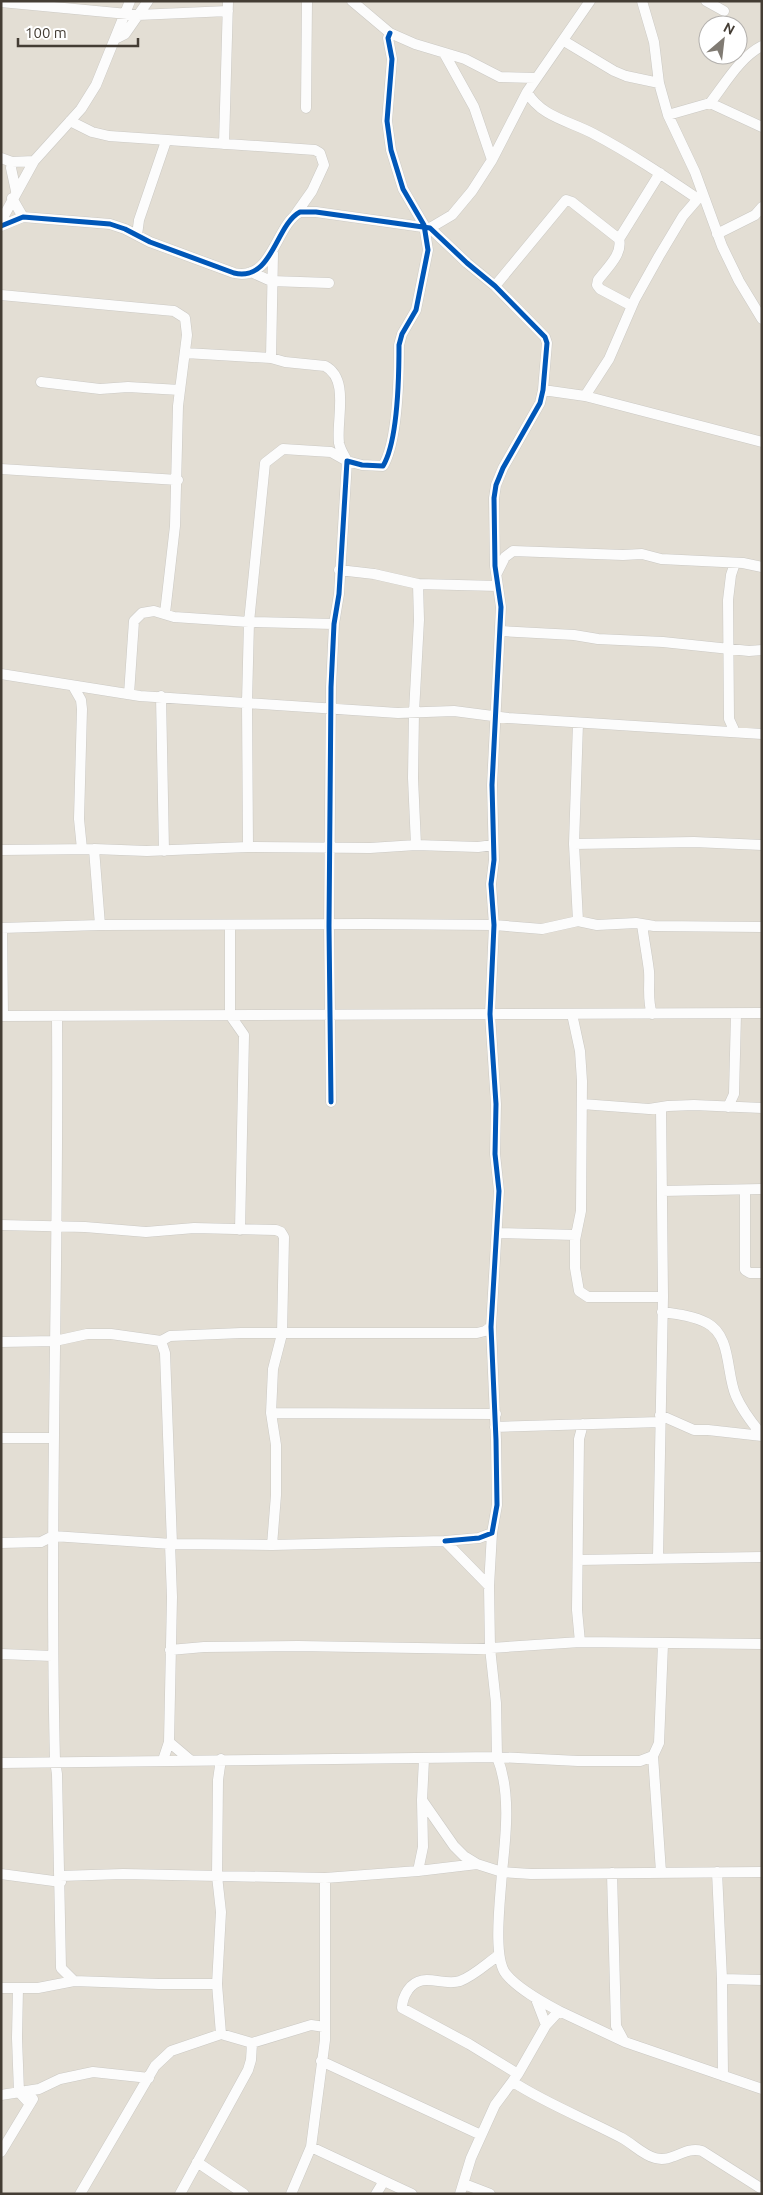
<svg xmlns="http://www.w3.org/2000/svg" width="763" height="2195" font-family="Ubuntu,sans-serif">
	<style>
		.residential { fill: #e3ded4; fill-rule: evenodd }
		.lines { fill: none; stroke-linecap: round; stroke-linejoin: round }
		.minor-casing { stroke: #cbc9c4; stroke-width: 11 }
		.minor { stroke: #fcfcfc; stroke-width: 10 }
		.cycleway-casing { stroke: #fff; stroke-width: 8 }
		.cycleway { stroke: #0057b8; stroke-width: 5 }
	</style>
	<rect width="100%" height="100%" fill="#eeede8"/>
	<path class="residential" d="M 1,1 L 762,1 L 762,2194 L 1,2194 ZM 708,25 L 738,25 L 738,55 L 708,55 Z"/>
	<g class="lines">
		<defs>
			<path id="minor" d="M 352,1 L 390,33 L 415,44 L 465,59 L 500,77 L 535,78
				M 642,1 L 654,42 L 659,83 L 668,115 L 695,172 L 722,246 L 739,281 L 762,319
				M 706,1 L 724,11
				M 1,2 L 138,15 L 228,11
				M 115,39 L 125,34 L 148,1
				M 564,41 L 614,71 L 626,76 L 659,83
				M 444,53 L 474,107 L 492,160
				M 527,92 C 541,117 570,121 594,134 C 630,153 664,176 698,199
				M 710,103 C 725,84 740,57 762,46
				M 306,108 L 307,1
				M 668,115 L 710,103 L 762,127
				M 70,121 L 92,132 L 109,136 L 315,150 L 320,153 L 324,165 L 312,191 L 295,215
				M 224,144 L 228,1
				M 1,158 L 12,162 L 34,161
				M 12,162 L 11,168 L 16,191
				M 12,198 L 23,217
				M 1,221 L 34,161 L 81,109 L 96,85 L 130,1
				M 1,226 L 23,217 L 110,224 L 125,229 L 150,242 L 234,273 C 273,282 275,225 300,212 L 316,212 L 430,228 L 467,263 L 495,286 L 545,337 L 547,343 L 543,390 L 540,403 L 503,468 L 496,485 L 494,498 L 495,566 L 501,607 L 492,785 L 494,860 L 491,884 L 494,925 L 490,1014 L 496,1104 L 495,1154 L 499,1191 L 491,1327 L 496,1440 L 497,1505 L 492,1533 L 479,1538 L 445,1541
				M 430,228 L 452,215 L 472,191 L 492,160 L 527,92 L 590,1
				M 717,234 L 755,215 L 762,207
				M 137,235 L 139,220 L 166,141
				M 251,272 L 271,281 L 329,283
				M 495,286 L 566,200 L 572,202 L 619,239
				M 1,295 L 163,310 L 174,311 L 185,318 L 187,335 L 178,406 L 175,526 L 165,613
				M 632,306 L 600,289 L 597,285 L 598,280 C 607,268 623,254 619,239 L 660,173
				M 185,353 L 271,358 L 285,362 L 325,366 C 350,379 336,420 339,443 C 340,449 344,455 347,461
				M 271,358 L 273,253
				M 41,382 L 100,389 L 128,387 L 180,390
				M 543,390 L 585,396 L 762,442
				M 585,396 L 609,359 L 635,299 L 659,256 L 683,216 L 702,194
				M 1,469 L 178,480
				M 339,570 L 374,574 L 418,584 L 419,620 L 414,712 L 413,778 L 416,845
				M 497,573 L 505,557 L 513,551 L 623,555 L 642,554 L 661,559 L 743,563 L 762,567
				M 418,584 L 498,586
				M 500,631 L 574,635 L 598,639 L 663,642 L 749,651 L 762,650
				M 1,674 L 140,696 L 398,713 L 454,711 L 508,718 L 762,734
				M 73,686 L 81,700 L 82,709 L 79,819 L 82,849
				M 129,694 L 134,621 L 142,613 L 154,611 L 174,617 L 249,622 L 334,624
				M 161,696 L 164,851
				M 578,723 L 574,844 L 578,921
				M 735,732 L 729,719 L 728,600 L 731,575 L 735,563
				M 574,844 L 694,842 L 762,845
				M 248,847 L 247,702 L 249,622 L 265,463 L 283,449 L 331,452 L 347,461
				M 94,849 L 100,925
				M 1,850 L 94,849 L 147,851 L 248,847 L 370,848 L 416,845 L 478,847 L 493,845
				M 642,924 C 644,940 647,955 649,971 C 650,986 647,1000 652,1014
				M 230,925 L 230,1015 L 244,1035 L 240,1230
				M 1,928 L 100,925 L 367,924 L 494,925 L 542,929 L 578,921 L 597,925 L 636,923 L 654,926 L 762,927
				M 2,928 L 3,1016
				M 572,1014 L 580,1051 L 582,1081 L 581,1211 L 575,1240 L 575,1268 L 579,1291 L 588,1297 L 663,1297
				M 1,1016 L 762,1013
				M 57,1016 C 59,1264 49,1513 55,1761 L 57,1774 L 61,1968 L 74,1981 L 159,1984 L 217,1984
				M 331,1102 L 329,926 L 331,687 L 334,624 L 339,594 L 347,461 L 362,465 L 383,466 C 398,441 399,376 399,345 L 402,334 L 416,310 L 428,250 L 424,225 L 403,189 L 391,150 L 387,121 L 392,59 L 388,38 L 390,33
				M 582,1104 L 649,1109 L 668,1106 L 694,1105 L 762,1108
				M 728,1107 L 734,1094 L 736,1014
				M 745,1190 L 745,1270 L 750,1273 L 762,1273
				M 662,1191 L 762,1189
				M 1,1225 L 85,1227 L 146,1232 L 194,1228 L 276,1230 L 281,1232 L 284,1237 L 282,1334 L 273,1369 L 271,1413 L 276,1445 L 276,1495 L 272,1545
				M 497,1233 L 576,1235
				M 662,1312 C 677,1314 694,1316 707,1323 C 732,1336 726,1375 736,1396 C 742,1410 752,1423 762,1435
				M 161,1341 L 170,1336 L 241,1333 L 477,1333 L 485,1331 L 491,1327
				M 1,1342 L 55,1341 L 87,1334 L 111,1334 L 161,1341 L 165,1353 L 172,1544
				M 271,1413 L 496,1414
				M 660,1415 L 694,1430 L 708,1430 L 762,1436
				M 495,1427 L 660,1422
				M 1,1438 L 54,1438
				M 492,1533 L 489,1586 L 490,1648 L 496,1703 L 497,1757 L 578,1761 L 640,1761 L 653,1756 L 659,1743 L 663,1644
				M 1,1543 L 41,1542 L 53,1536 L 172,1544 L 272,1545 L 445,1541 L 489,1586
				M 658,1557 L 663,1297 L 661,1107
				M 578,1560 L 762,1557
				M 580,1642 L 577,1610 L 579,1439 L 583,1424
				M 170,1650 L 204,1647 L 298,1646 L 476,1649 L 580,1642 L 762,1644
				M 1,1654 L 52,1656
				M 169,1742 L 189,1759
				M 653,1756 L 661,1872
				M 424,1759 L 422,1800 L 454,1846 L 464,1856 L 477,1864 L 502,1872 C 501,1894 492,1957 506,1974 C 518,1989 542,2002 559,2011
				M 163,1760 L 169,1742 L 172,1597 L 170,1544
				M 1,1763 L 497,1757 C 511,1791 506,1835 502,1872 L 531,1874 L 762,1872
				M 418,1871 L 423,1847 L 422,1800
				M 717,1872 L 722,1979
				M 612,1873 L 616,2026 L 624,2041
				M 1,1874 L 61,1882
				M 60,1876 L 123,1874 L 325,1878 L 418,1871 L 477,1864
				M 499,1955 C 487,1963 474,1976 460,1981 C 442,1987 422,1970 408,1990 C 404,1996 402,2001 402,2008 L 469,2044 L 518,2074
				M 1,1988 L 38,1988 L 74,1981
				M 18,1988 L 17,2038 L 19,2092 L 30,2104
				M 536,1999 L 546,2025
				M 221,2034 L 217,1984 L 221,1912 L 217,1876 L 218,1780 L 221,1759
				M 321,2061 L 481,2135
				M 723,2076 L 722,1979 L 762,1980
				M 513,2082 C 547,2104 586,2119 622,2138 C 633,2144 643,2155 655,2158 C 673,2163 684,2146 702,2151 L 762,2189
				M 1,2095 L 39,2089 L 60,2079 L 93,2072 L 149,2078
				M 311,2147 L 412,2194
				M 1,2152 L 33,2099
				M 197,2162 L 244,2194
				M 464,2184 L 490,2194
				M 80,2194 L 155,2066 L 171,2051 L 221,2034 L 252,2043 L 311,2025 L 325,2027
				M 180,2194 L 248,2070 L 251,2060 L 252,2043
				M 291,2194 L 311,2147 L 325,2040 L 325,1878
				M 376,2194 L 384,2181
				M 460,2194 L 471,2158 L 495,2105 L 518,2074 L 546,2025 L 559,2011 L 625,2042 L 762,2089"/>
		</defs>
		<use href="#minor" class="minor-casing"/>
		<use href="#minor" class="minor"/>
		<defs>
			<path id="cycleway" d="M 1,226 L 23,217 L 110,224 L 125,229 L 150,242 L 234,273 C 273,282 275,225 300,212 L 316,212 L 430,228 L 467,263 L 495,286 L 545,337 L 547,343 L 543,390 L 540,403 L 503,468 L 496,485 L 494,498 L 495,566 L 501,607 L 492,785 L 494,860 L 491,884 L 494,925 L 490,1014 L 496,1104 L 495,1154 L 499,1191 L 491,1327 L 496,1440 L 497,1505 L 492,1533 L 479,1538 L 445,1541
				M 331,1102 L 329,926 L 331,687 L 334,624 L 339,594 L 347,461 L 362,465 L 383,466 C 398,441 399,376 399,345 L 402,334 L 416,310 L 428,250 L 424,225 L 403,189 L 391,150 L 387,121 L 392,59 L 388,38 L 390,33"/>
		</defs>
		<use href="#cycleway" class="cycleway-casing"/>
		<use href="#cycleway" class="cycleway"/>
	</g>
	<rect width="763" height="2195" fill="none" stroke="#443d34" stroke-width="5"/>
	<g transform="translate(723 40) rotate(28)"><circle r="24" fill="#ffffff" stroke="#b4b1ae"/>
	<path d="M0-4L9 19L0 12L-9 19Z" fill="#807b73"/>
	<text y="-8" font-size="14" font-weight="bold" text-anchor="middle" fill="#443d34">N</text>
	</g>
	<path d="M18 38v8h120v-8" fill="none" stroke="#443d34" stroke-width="2.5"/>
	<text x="25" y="38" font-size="15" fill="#443d34" stroke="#ffffff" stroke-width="4" paint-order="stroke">100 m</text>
</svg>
